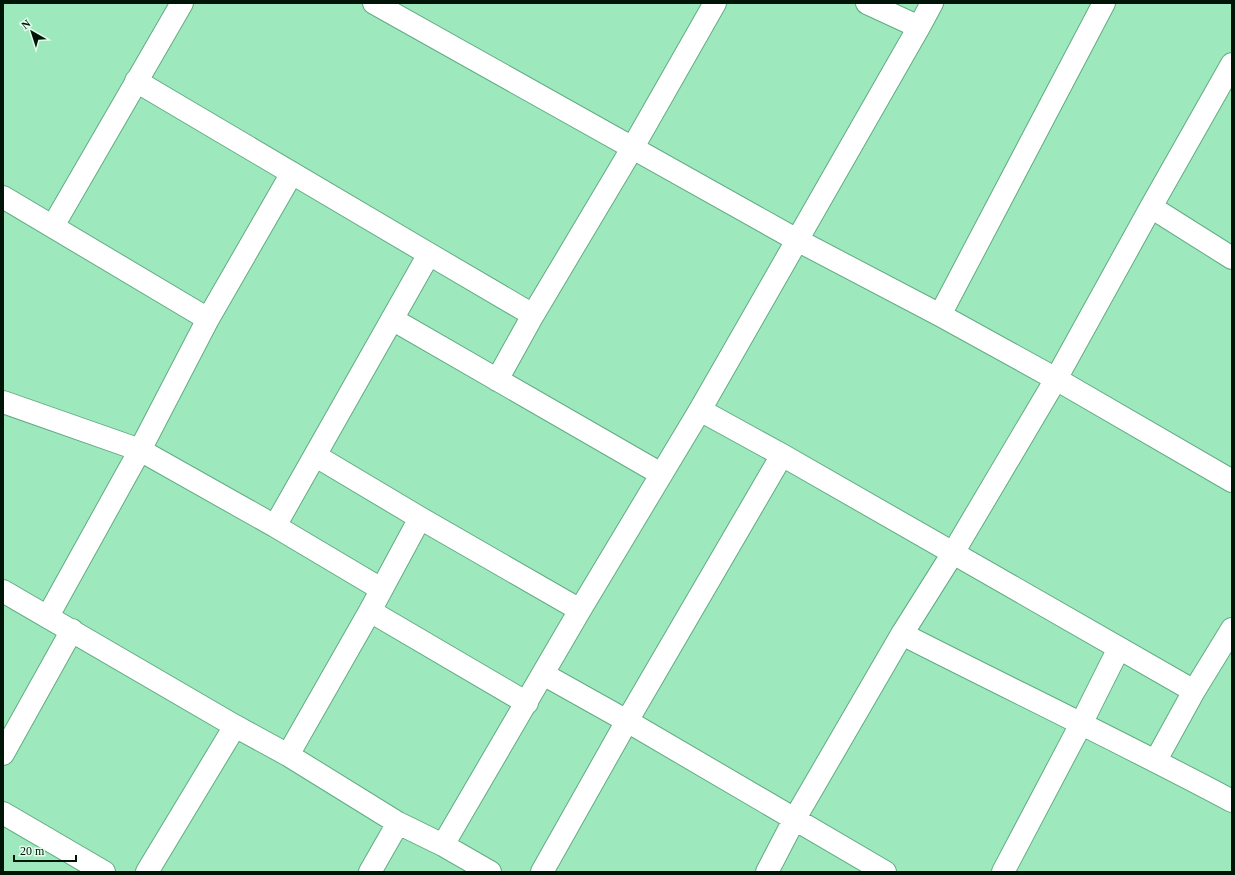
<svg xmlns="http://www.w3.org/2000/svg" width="1235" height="875" font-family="Georgia,serif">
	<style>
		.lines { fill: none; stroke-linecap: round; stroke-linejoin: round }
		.minor-casing { stroke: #62ac82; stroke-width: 24 }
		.minor { stroke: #fff; stroke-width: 22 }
	</style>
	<rect width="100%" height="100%" fill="#9de8bc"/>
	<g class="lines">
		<defs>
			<path id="minor" d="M 374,3 L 797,240 L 940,315 L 1056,379 L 1232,481
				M 867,3 L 919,27
				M 136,81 L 429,254 L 533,315
				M 3,197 L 208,319
				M 1151,207 L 1232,258
				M 53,226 L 182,3
				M 940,315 L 1104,3
				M 392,319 L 661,474
				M 497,380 L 533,315 L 633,147 L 715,3
				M 3,402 L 140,450 L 275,526 L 381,589
				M 700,410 L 782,455 L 1194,691
				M 316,456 L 420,518 L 580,610
				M 275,526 L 429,254
				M 3,591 L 235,726 L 288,755 L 398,823 L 443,845 L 490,872
				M 370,611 L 527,703
				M 48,616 L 140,450 L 208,319 L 292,173
				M 902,634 C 1012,690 1123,743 1232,801
				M 543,674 L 627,721 L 885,872
				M 3,754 L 72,630
				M 288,755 L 370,611 L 420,518
				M 1156,760 L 1194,691 L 1232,629
				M 3,813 L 104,872
				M 443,845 L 580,610 L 700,410 L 919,27 L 932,3
				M 147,872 L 235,726
				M 370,872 L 398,823
				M 542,872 L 627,721 L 782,455
				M 767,872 L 794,820 L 902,634 L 953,553 L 1056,379 L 1151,207 L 1232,64
				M 1003,872 L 1081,724 L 1119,648"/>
		</defs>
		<use href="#minor" class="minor-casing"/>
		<use href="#minor" class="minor"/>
	</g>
	<rect width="1235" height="875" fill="none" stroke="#001408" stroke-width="8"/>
	<g transform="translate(32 32) rotate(321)" stroke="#e1feeb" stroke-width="3" paint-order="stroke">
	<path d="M0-3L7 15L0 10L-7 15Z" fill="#001408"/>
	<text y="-6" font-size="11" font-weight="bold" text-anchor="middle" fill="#001408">N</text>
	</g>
	<path d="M14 855v6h62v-6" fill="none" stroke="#001408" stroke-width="2"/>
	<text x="20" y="855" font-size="12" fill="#001408" stroke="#e1feeb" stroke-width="3" paint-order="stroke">20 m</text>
</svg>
